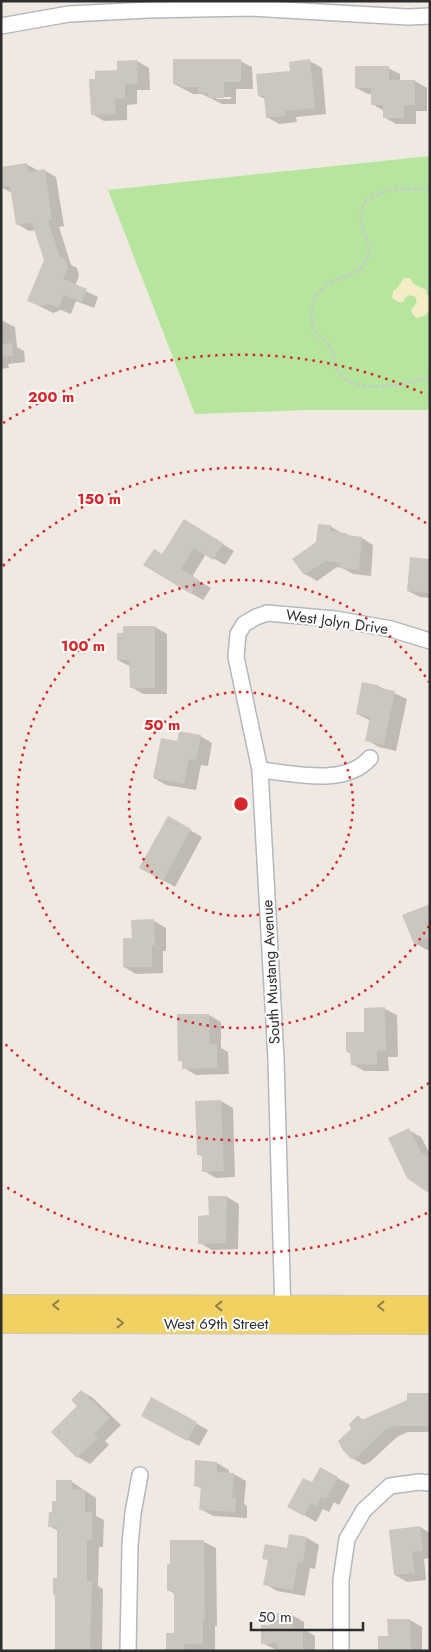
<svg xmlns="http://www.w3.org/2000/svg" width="431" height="1652" font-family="Jost,sans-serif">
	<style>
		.green { fill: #b6e59e }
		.sand { fill: #f3ecc5 }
		.shadow { fill: #0003; fill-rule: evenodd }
		.building { fill: #cbc7bf }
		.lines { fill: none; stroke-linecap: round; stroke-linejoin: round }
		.minor-casing { stroke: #b4b7c1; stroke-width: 18 }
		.major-casing { stroke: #c9c9c9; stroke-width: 22 }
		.path { stroke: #c9c9c9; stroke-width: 2.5; stroke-dasharray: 4 2.5; stroke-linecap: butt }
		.minor { stroke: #fff; stroke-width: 15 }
		.major { stroke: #f2d163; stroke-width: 20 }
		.oneway { stroke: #908048 }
		.ring { fill: none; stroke: #d62828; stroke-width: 2.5; stroke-dasharray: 2.5 5 }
		.labels { text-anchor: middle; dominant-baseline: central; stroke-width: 4; stroke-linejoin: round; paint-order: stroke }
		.street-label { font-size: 15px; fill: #2e2e2e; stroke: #fff }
		.centre { fill: #d62828; stroke: #fff; stroke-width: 2.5 }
		.ring-label { font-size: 15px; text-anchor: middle; font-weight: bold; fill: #d62828; stroke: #fff; stroke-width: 4; stroke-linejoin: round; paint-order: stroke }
	</style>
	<rect width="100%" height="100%" fill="#efe9e1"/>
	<path class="green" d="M 430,156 L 430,410 L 307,410 L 195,414 L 108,190 Z"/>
	<path class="sand" d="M 404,278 L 410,278 L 414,284 L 426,290 L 427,295 L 430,296 L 430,310 L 426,315 L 417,318 L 413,315 L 411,310 L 417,302 L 415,297 L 410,295 L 406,297 L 403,302 L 398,302 L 392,298 L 393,291 C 399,288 400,283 404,278 Z"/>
	<path class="shadow" d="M 137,61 L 149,68 L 150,90 L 137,90 L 137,104 L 127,105 L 127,120 L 104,121 L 92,114 L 119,71 L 118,62 Z
		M 240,61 L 252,67 L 253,89 L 236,89 L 236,104 L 222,104 L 202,94 L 193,94 L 174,84 ZM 215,97 L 231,97 L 231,99 L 217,99 Z
		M 310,61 L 322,68 L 326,114 L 296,117 L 297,122 L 279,124 L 267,117 L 265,99 L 259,96 L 291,72 Z
		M 388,68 L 400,74 L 400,81 L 415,81 L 427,88 L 427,111 L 416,111 L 416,124 L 396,124 L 384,117 L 384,111 L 372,104 L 372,94 L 368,94 L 356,88 Z
		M 26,164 L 39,171 L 44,170 L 56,177 L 64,226 L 59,227 L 71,265 L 77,268 L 79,276 L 75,286 L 98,297 L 94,308 L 76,301 L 71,314 L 61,310 L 53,313 L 29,301 L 45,260 L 36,230 L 29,231 L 17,224 L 12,193 L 1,187 Z
		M 1,320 L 15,327 L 17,347 L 24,351 L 25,362 L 8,364 L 9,368 L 1,369 Z
		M 330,526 L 343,534 L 351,537 L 362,538 L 373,545 L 371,576 L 353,574 L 342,568 L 337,567 L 317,581 L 305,574 L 294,559 L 317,543 Z
		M 196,528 L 234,551 L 225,565 L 206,554 L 192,577 L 211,588 L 203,600 L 191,593 L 163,555 Z
		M 430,561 L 430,598 L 420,597 L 408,591 Z
		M 155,627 L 167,634 L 167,694 L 143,694 L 131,687 L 131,667 L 118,660 Z
		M 378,686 L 407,699 L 396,751 L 379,747 L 367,740 L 371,721 L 357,714 Z
		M 200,736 L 212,743 L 208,766 L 201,765 L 196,790 L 166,785 L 154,778 L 178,742 Z
		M 169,818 L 202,837 L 175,887 L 141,868 Z
		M 430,905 L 430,949 L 427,950 L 415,943 Z
		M 154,921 L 166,928 L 166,951 L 163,951 L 163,973 L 136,974 L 124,967 L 133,939 Z
		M 385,1009 L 397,1015 L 398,1057 L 388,1057 L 389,1071 L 364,1071 L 352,1064 L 352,1054 L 347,1052 L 366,1033 Z
		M 209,1015 L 221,1022 L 221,1048 L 228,1052 L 229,1074 L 196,1075 L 184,1068 L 183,1063 L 179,1060 Z
		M 221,1101 L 233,1108 L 235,1177 L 216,1178 L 204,1171 L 203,1157 L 198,1154 Z
		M 409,1130 L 421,1137 L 430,1154 L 430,1193 Z
		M 227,1197 L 239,1204 L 238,1249 L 212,1250 L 200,1243 L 210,1216 Z
		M 81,1391 L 93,1398 L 121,1425 L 105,1441 L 109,1445 L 90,1464 L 78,1457 L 53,1432 L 79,1406 Z
		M 430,1394 L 430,1432 L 408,1432 L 397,1437 L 370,1462 L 364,1465 L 352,1458 L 352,1429 L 358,1417 L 364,1420 Z
		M 152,1399 L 208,1430 L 199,1446 L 155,1422 Z
		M 196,1462 L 217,1463 L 229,1470 L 229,1474 L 234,1474 L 246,1481 L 244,1504 L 247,1506 L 247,1518 L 213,1516 L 201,1509 L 202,1489 L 195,1485 Z
		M 321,1469 L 350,1485 L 339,1505 L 334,1502 L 329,1512 L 323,1509 L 316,1522 L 289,1506 L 312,1484 Z
		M 72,1482 L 96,1498 L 96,1516 L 104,1520 L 103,1547 L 99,1547 L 98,1586 L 103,1589 L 102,1651 L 57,1651 L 58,1531 L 50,1526 L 58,1503 Z
		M 420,1527 L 430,1533 L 430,1558 L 424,1559 L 426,1580 L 407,1582 L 395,1575 Z
		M 307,1538 L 319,1545 L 315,1569 L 310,1568 L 305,1596 L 277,1591 L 265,1584 L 269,1561 L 264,1558 L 288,1550 Z
		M 204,1542 L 216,1548 L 217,1626 L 215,1626 L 215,1650 L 168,1651 L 175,1634 L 175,1594 L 168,1590 Z
		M 292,1615 L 304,1622 L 304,1629 L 315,1636 L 315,1651 L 279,1651 L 262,1643 L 271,1626 Z
		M 389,1620 L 410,1620 L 422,1627 L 422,1651 L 380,1651 L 389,1637 Z"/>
	<path class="building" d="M 173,59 L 241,59 L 241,82 L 224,82 L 224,98 L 208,98 L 208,93 L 198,93 L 198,87 L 180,87 L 180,84 L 173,84 Z
		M 310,59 L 315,108 L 285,111 L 285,116 L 266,118 L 264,96 L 258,96 L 256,74 L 290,71 L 289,62 Z
		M 137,60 L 138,84 L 125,84 L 125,98 L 115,99 L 116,114 L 91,115 L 89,79 L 95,79 L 95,71 L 117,70 L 117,61 Z
		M 355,66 L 389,66 L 389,80 L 415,80 L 415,105 L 404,105 L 404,118 L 383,118 L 383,105 L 371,105 L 371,88 L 355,88 Z
		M 27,163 L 28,172 L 45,169 L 52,220 L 48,220 L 60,257 L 65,260 L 68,268 L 63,279 L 87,289 L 82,302 L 64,295 L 59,308 L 48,304 L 40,306 L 27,301 L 44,260 L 32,223 L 16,225 L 10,186 L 1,187 L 1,167 Z
		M 12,343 L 13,356 L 1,357 L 1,344 Z
		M 184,519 L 223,543 L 213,560 L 194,548 L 181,569 L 199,580 L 191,594 L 143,565 L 154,549 L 162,554 Z
		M 318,524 L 331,525 L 330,531 L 346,533 L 348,535 L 362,537 L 359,570 L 340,568 L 340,563 L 325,561 L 304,575 L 292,559 L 316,542 Z
		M 410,557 L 430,559 L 430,593 L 407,591 Z
		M 123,626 L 155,626 L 155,688 L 130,688 L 129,660 L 117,660 L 117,633 L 123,633 Z
		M 362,682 L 378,685 L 378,688 L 395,691 L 384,745 L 365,741 L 370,717 L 356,714 Z
		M 179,731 L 201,735 L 196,760 L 189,759 L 184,784 L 153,778 L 161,738 L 177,741 Z
		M 168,816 L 191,829 L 163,881 L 139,868 Z
		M 430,904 L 430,937 L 414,944 L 402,915 Z
		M 154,919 L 155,945 L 152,945 L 152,967 L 123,967 L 123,938 L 132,938 L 131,920 Z
		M 385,1007 L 386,1050 L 377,1051 L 377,1064 L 351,1065 L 350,1052 L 346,1052 L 346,1032 L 364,1032 L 364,1008 Z
		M 177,1014 L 209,1014 L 210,1044 L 217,1044 L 217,1068 L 182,1069 L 182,1061 L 178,1061 Z
		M 221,1100 L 224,1171 L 202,1172 L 202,1155 L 197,1155 L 195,1101 Z
		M 409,1128 L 421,1152 L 430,1158 L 430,1194 L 407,1178 L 388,1138 Z
		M 208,1196 L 227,1196 L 226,1243 L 198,1244 L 198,1216 L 209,1215 Z
		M 81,1390 L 110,1418 L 94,1434 L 98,1438 L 77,1458 L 51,1432 L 77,1406 L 71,1400 Z
		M 407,1393 L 430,1393 L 430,1426 L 395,1426 L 385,1430 L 358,1456 L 351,1459 L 342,1449 L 338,1441 L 351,1429 L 349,1424 L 358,1415 L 362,1420 L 407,1400 Z
		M 151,1397 L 197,1422 L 187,1441 L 141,1416 Z
		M 195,1460 L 217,1462 L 217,1472 L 234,1473 L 232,1498 L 236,1498 L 235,1512 L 199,1510 L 201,1487 L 194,1486 Z
		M 320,1467 L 338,1477 L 326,1499 L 321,1497 L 316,1506 L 311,1503 L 304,1516 L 287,1507 L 303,1478 L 312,1482 Z
		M 56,1480 L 72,1480 L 72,1489 L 85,1490 L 85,1512 L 92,1512 L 92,1540 L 87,1540 L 87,1581 L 92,1581 L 90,1651 L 55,1651 L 55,1595 L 53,1595 L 53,1578 L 57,1578 L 57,1527 L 48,1527 L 49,1512 L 52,1512 L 52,1501 L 56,1501 Z
		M 420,1526 L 423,1551 L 412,1552 L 415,1573 L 394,1575 L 389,1530 Z
		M 289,1534 L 307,1537 L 303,1563 L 298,1562 L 293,1590 L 263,1585 L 268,1560 L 262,1559 L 265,1544 L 287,1548 Z
		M 170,1540 L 204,1540 L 205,1620 L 203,1620 L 203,1644 L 184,1644 L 185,1651 L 166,1651 L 166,1633 L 174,1633 L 174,1591 L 167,1591 L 167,1564 L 170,1564 Z
		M 270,1613 L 292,1613 L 292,1628 L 303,1628 L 303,1651 L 277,1651 L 277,1643 L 261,1644 L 261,1625 L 270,1625 Z
		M 387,1619 L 410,1619 L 411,1651 L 378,1651 L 378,1636 L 388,1636 Z"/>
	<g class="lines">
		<defs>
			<path id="minor" d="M 1,26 L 69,14 L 148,10 L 250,8 L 408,17 L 430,16
				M 260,770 C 293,773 345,787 370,758
				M 283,1315 L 276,1059 L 260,770 L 236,657 L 238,634 L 244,624 L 256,617 L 267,613 L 335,619 L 391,629 L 430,641
				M 128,1651 L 130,1545 L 133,1513 L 140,1475
				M 341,1651 L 341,1580 L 347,1539 L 364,1510 L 390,1486 L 419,1482 L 430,1483"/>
			<path id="major" d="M 1,1305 L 430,1306
				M 1,1323 L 430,1324"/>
		</defs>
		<use href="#minor" class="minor-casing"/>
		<use href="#major" class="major-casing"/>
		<path class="path" d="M 430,189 L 390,189 L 366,200 C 364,204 361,210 361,215 C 360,230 373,244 367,259 C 359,280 329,274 316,296 C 311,306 309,322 315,332 C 319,338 326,340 329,345 C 335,353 334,366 340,374 C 358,396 407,384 430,376"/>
		<use href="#minor" class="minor"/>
		<use href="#major" class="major"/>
	</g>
	<defs><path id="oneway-chevron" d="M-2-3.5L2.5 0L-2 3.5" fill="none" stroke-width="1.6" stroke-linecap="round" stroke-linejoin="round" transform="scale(1.25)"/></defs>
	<g class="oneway">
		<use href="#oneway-chevron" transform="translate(56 1305) rotate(-180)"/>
		<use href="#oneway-chevron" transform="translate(219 1306) rotate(-180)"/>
		<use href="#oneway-chevron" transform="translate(381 1306) rotate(-180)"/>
		<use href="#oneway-chevron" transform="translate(120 1323)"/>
	</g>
	<g class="ring">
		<circle cx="241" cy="804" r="112"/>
		<path d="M429 926A224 224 0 1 1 429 682"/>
		<path d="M429 1083A337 337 0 0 1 3 1042M3 566A337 337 0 0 1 429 525"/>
		<path d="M427 1213A449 449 0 0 1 3 1185M3 423A449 449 0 0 1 427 395"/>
	</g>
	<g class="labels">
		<g class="street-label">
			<text transform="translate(337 622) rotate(8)">West Jolyn Drive</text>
			<text transform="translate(271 972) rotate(-93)">South Mustang Avenue</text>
			<text x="216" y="1324">West 69th Street</text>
		</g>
	</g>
	<circle cx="241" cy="804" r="8" class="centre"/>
	<g class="ring-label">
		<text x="51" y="402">200 m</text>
		<text x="99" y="504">150 m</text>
		<text x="83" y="651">100 m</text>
		<text x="162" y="730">50 m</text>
	</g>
	<rect width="431" height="1652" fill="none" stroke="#2e2e2e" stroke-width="5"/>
	<path d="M251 1622v8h112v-8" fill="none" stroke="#2e2e2e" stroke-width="2.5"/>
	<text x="258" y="1622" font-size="15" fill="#2e2e2e" stroke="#ffffff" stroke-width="4" paint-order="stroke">50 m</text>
</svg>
